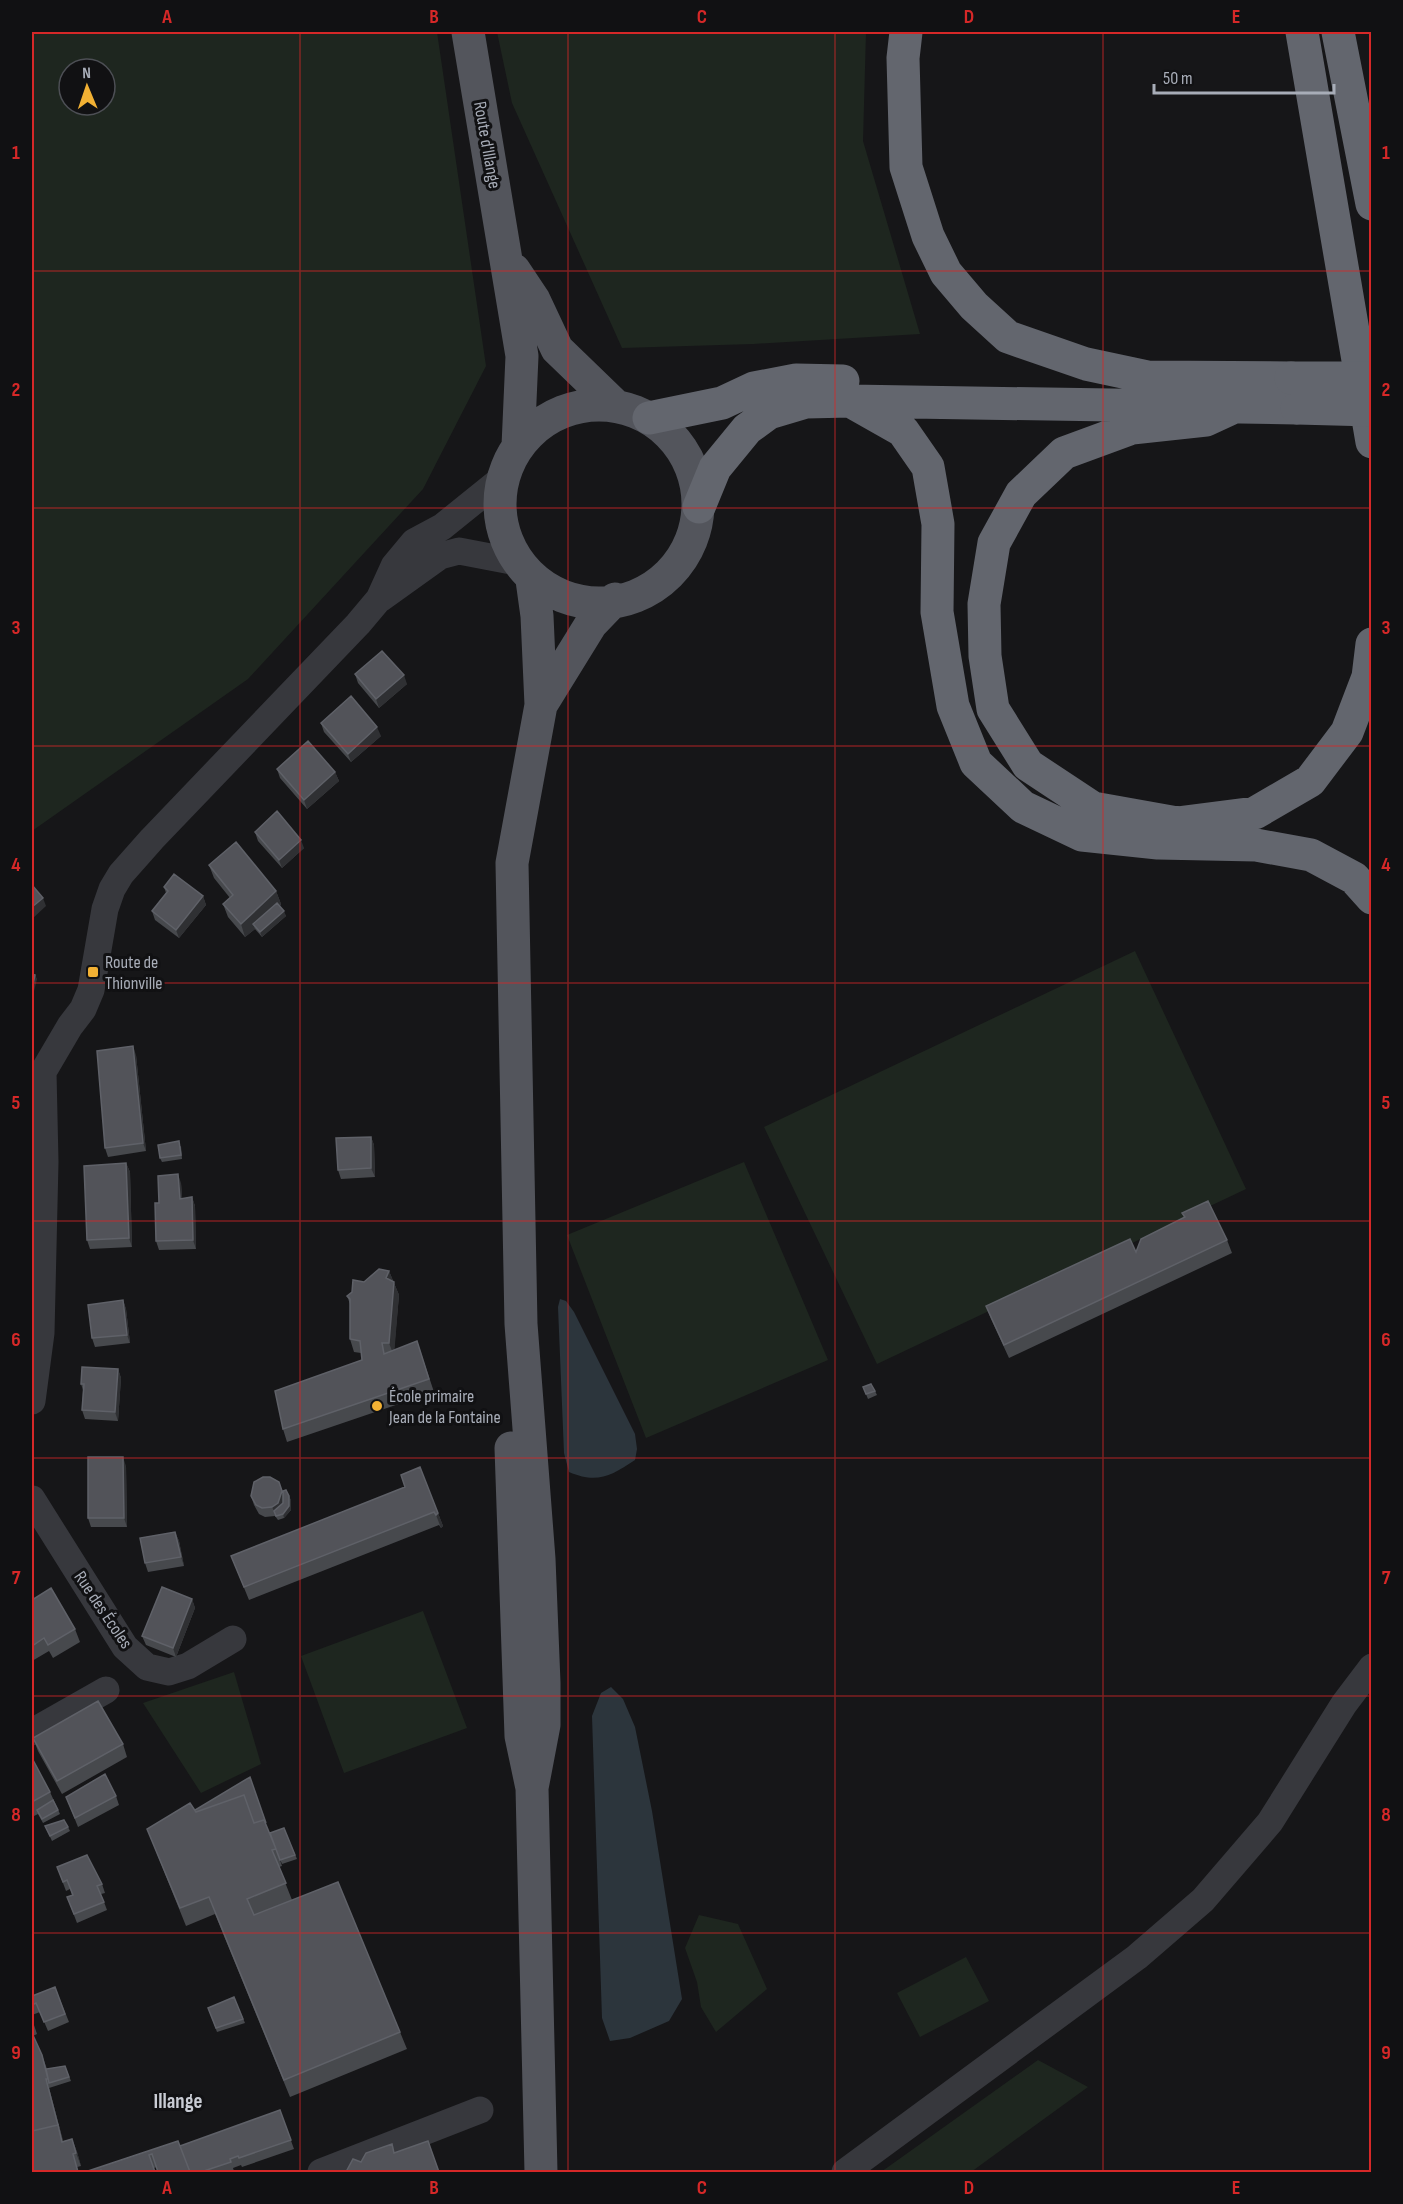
<svg xmlns="http://www.w3.org/2000/svg" width="1403" height="2204" font-family="'Sofia Sans Condensed',sans-serif">
	<style>
		.green { fill: #1e261f; fill-rule: evenodd }
		.water { fill: #2c353c }
		.lines { fill: none; stroke-linecap: round; stroke-linejoin: round }
		.minor { stroke: #37383d; stroke-width: 27 }
		.major { stroke: #53555c; stroke-width: 33 }
		.highway { stroke: #63666e; stroke-width: 33 }
		.highway-bridge { stroke: #63666e; stroke-width: 33 }
		.wall { fill: #47494d }
		.shaded-wall { fill: #2f3033 }
		.building { fill: #525359; stroke: #5f6168; stroke-width: 1.5 }
		.grid { fill: none; stroke: #d62828; stroke-width: 1.5; stroke-opacity: 0.55 }
		.poi-dot { fill: #f2b134; stroke: #111113; stroke-width: 2 }
		.labels { text-anchor: middle; dominant-baseline: central; stroke-width: 6; stroke-linejoin: round; paint-order: stroke }
		.street-label { font-size: 18px; fill: #a8adb8; stroke: #111113 }
		.poi-label { font-size: 18px; fill: #a8adb8; stroke: #111113; text-anchor: start }
		.quarter-label { font-size: 21px; font-weight: bold; fill: #c9ccd4; stroke: #111113 }
		.neatline { fill: none; stroke: #d62828; stroke-width: 2 }
		.grid-label { font-size: 20px; text-anchor: middle; font-weight: bold; fill: #d62828 }
	</style>
	<rect width="100%" height="100%" fill="#161618"/>
	<path class="green" d="M 32,32 L 437,32 L 486,366 L 423,489 L 248,679 L 32,831 ZM 69,69 L 105,69 L 105,105 L 69,105 Z
		M 497,32 L 866,32 L 863,141 L 920,334 L 753,344 L 622,348 L 512,103 Z
		M 1135,951 L 1246,1189 L 877,1364 L 764,1127 Z
		M 744,1162 L 828,1360 L 646,1438 L 567,1235 Z
		M 423,1611 L 467,1728 L 344,1773 L 301,1656 Z
		M 234,1672 L 261,1764 L 201,1793 L 143,1703 Z
		M 699,1915 L 738,1924 L 767,1989 L 716,2032 L 701,2007 L 697,1982 L 685,1948 Z
		M 966,1957 L 989,2001 L 920,2037 L 897,1993 Z
		M 1038,2060 L 1088,2087 L 971,2172 L 881,2172 Z"/>
	<path class="water" d="M 560,1299 L 566,1301 L 574,1312 L 635,1434 L 637,1449 L 635,1460 C 611,1476 597,1484 569,1472 L 564,1453 L 558,1307 Z
		M 611,1687 L 623,1699 L 635,1727 L 652,1811 L 682,1999 L 669,2021 L 630,2038 L 610,2041 L 602,2018 L 592,1716 L 601,1693 Z"/>
	<g class="lines">
		<path class="minor" d="M 380,599 L 440,556 L 459,551 L 516,562
			M 32,1401 L 41,1333 L 45,1162 L 43,1072 L 70,1026 L 83,1009 L 91,990 L 105,909 L 112,889 L 121,874 L 152,839 L 358,624 L 379,599 L 394,566 L 414,542 L 442,527 L 504,477
			M 32,1499 L 125,1647 L 147,1667 L 169,1672 L 188,1666 L 233,1639
			M 32,1732 L 106,1690
			M 321,2172 L 480,2110
			M 845,2172 L 1137,1957 L 1203,1900 L 1270,1822 L 1344,1704 L 1372,1667"/>
		<path class="major" d="M 468,32 L 522,356 L 518,446
			M 514,270 L 534,300 L 557,349 L 616,406
			M500 504a99 99 0 1 1 198 0a99 99 0 1 1-198 0Z
			M 532,580 L 537,616 L 541,705 L 512,863 L 521,1324 L 539,1559 L 544,1683 L 544,1725 L 532,1788
			M 541,705 L 591,624 L 615,599
			M 511,1448 L 521,1736 L 532,1788 L 541,2172"/>
		<path class="highway" d="M 906,32 L 903,58 L 906,167 L 928,236 L 946,273 L 974,306 L 1008,337 L 1086,364 L 1147,377 L 1291,378
			M 1302,32 L 1372,442
			M 1338,32 L 1372,204
			M 850,401 L 903,431 L 928,467 L 938,524 L 937,612 L 953,706 L 976,763 L 1023,807 L 1082,835 L 1158,843 L 1256,845 L 1311,855 L 1354,878 L 1372,898
			M 1232,408 L 1206,420 L 1132,428 L 1064,453 L 1021,494 L 994,543 L 984,604 L 985,656 L 993,709 L 1028,765 L 1093,808 L 1177,823 L 1255,813 L 1310,781 L 1347,732 L 1368,677 L 1372,644
			M 649,418 L 722,403 L 754,388 L 796,380 L 843,381
			M 699,507 L 715,468 L 747,429 L 769,413 L 806,402 L 850,401 L 1297,408"/>
		<path class="highway-bridge" d="M 1291,378 L 1372,378
			M 1297,408 L 1372,410"/>
	</g>
	<path class="wall" d="M 355,674 L 407,684 L 379,708 L 358,683 Z
		M 321,723 L 381,736 L 351,762 L 324,732 Z
		M 277,769 L 335,772 L 339,781 L 307,809 L 280,778 Z
		M 255,832 L 304,848 L 282,868 L 258,841 Z
		M 209,865 L 276,891 L 281,904 L 280,906 L 286,916 L 262,937 L 255,929 L 245,937 L 228,917 L 223,904 L 230,898 L 214,878 Z
		M 164,887 L 203,896 L 206,905 L 179,938 L 155,920 L 152,911 L 166,893 Z
		M 136,1055 L 146,1151 L 108,1157 L 105,1148 Z
		M 371,1137 L 374,1145 L 375,1177 L 341,1179 L 338,1170 Z
		M 181,1146 L 182,1159 L 162,1162 L 160,1158 Z
		M 126,1163 L 130,1172 L 132,1247 L 90,1249 L 87,1240 Z
		M 181,1183 L 182,1199 L 192,1197 L 195,1206 L 196,1249 L 159,1250 L 156,1241 L 159,1203 Z
		M 1182,1213 L 1227,1240 L 1232,1253 L 1009,1358 L 991,1319 L 986,1306 L 1136,1252 L 1184,1218 Z
		M 389,1271 L 399,1295 L 394,1350 L 417,1341 L 434,1392 L 287,1442 L 283,1429 L 362,1360 L 361,1353 L 354,1352 L 350,1339 L 350,1304 L 347,1296 L 364,1282 Z
		M 123,1300 L 126,1309 L 130,1343 L 95,1347 L 92,1338 Z
		M 118,1369 L 121,1378 L 118,1421 L 85,1419 L 82,1410 L 83,1390 L 81,1384 Z
		M 863,1387 L 875,1391 L 877,1395 L 868,1399 Z
		M 126,1466 L 127,1527 L 91,1527 L 88,1518 Z
		M 420,1467 L 443,1526 L 441,1528 L 439,1525 L 249,1600 L 231,1556 L 405,1487 Z
		M 283,1492 L 291,1500 L 291,1510 L 284,1518 L 278,1520 L 275,1516 L 265,1517 L 259,1514 L 254,1505 L 251,1496 Z
		M 175,1532 L 179,1541 L 184,1566 L 148,1572 L 145,1563 Z
		M 192,1599 L 195,1608 L 176,1657 L 146,1645 L 142,1636 Z
		M 32,1600 L 75,1629 L 80,1642 L 53,1658 L 49,1651 L 32,1661 Z
		M 33,1738 L 123,1744 L 127,1757 L 62,1794 L 38,1751 Z
		M 32,1758 L 50,1792 L 60,1814 L 43,1823 L 38,1814 L 32,1817 Z
		M 116,1796 L 119,1805 L 78,1827 L 66,1797 Z
		M 195,1810 L 270,1833 L 284,1828 L 297,1859 L 282,1864 L 279,1857 L 282,1866 L 279,1867 L 292,1900 L 400,2032 L 407,2049 L 290,2097 L 215,1914 L 186,1926 L 147,1829 Z
		M 45,1826 L 68,1827 L 70,1831 L 52,1841 Z
		M 57,1867 L 102,1884 L 105,1893 L 101,1894 L 107,1910 L 77,1923 L 67,1897 L 72,1895 L 70,1889 L 66,1891 Z
		M 55,1987 L 69,2022 L 48,2031 L 40,2012 L 32,2015 L 32,1996 Z
		M 234,1997 L 245,2023 L 217,2032 L 208,2008 Z
		M 32,2019 L 37,2034 L 33,2036 L 42,2055 L 47,2069 L 65,2066 L 71,2081 L 49,2088 L 63,2141 L 72,2139 L 77,2152 L 81,2166 L 77,2167 L 79,2172 L 32,2172 Z
		M 280,2110 L 294,2149 L 242,2167 L 241,2165 L 233,2168 L 234,2171 L 229,2172 L 158,2172 L 157,2167 L 154,2168 L 155,2172 L 85,2172 L 180,2146 Z"/>
	<path class="shaded-wall" d="M 404,675 L 407,684 L 379,708 L 376,699 Z
		M 377,727 L 381,736 L 351,762 L 348,754 Z
		M 335,772 L 339,781 L 307,809 L 304,800 Z
		M 301,840 L 304,848 L 282,868 L 279,860 Z
		M 276,891 L 281,904 L 256,928 L 253,924 L 255,929 L 245,937 L 241,924 Z
		M 203,896 L 206,905 L 179,938 L 176,930 Z
		M 43,898 L 46,906 L 32,919 L 32,907 Z
		M 284,911 L 286,916 L 262,937 L 260,932 Z
		M 35,975 L 37,979 L 32,999 L 32,989 Z
		M 133,1046 L 136,1055 L 146,1151 L 143,1143 Z
		M 371,1137 L 374,1145 L 375,1177 L 371,1168 Z
		M 126,1163 L 130,1172 L 132,1247 L 129,1238 Z
		M 178,1174 L 181,1183 L 183,1208 L 180,1199 Z
		M 192,1197 L 195,1206 L 196,1249 L 193,1240 Z
		M 389,1271 L 399,1295 L 394,1356 L 389,1343 L 386,1278 Z
		M 123,1300 L 126,1309 L 130,1343 L 127,1335 Z
		M 118,1369 L 121,1378 L 118,1421 L 115,1412 Z
		M 123,1457 L 126,1466 L 127,1527 L 124,1518 Z
		M 282,1491 L 286,1500 L 274,1511 L 272,1507 Z
		M 289,1496 L 291,1500 L 291,1510 L 284,1518 L 283,1514 Z
		M 438,1513 L 443,1526 L 441,1528 L 436,1515 Z
		M 175,1532 L 179,1541 L 184,1566 L 181,1557 Z
		M 192,1599 L 195,1608 L 176,1657 L 173,1648 Z
		M 46,2079 L 49,2088 L 67,2155 L 62,2142 Z
		M 72,2139 L 77,2152 L 81,2166 L 76,2153 Z"/>
	<path class="building" d="M 382,651 L 404,675 L 376,699 L 355,674 Z
		M 351,696 L 377,727 L 348,754 L 321,723 Z
		M 308,741 L 335,772 L 304,800 L 277,769 Z
		M 277,811 L 301,840 L 279,860 L 255,832 Z
		M 236,842 L 276,891 L 241,924 L 223,904 L 233,895 L 209,865 Z
		M 174,874 L 203,896 L 176,930 L 152,911 L 168,891 L 164,887 Z
		M 32,885 L 43,898 L 32,907 Z
		M 277,903 L 284,911 L 260,932 L 253,924 Z
		M 32,974 L 35,975 L 32,989 Z
		M 133,1046 L 143,1143 L 105,1148 L 97,1051 Z
		M 371,1137 L 371,1168 L 338,1170 L 336,1138 Z
		M 179,1141 L 181,1155 L 160,1158 L 158,1145 Z
		M 126,1163 L 129,1238 L 87,1240 L 84,1166 Z
		M 178,1174 L 180,1199 L 192,1197 L 193,1240 L 156,1241 L 155,1203 L 159,1203 L 158,1176 Z
		M 1208,1201 L 1227,1240 L 1004,1345 L 986,1306 L 1130,1239 L 1136,1252 L 1141,1239 L 1185,1217 L 1182,1213 Z
		M 379,1269 L 389,1271 L 386,1278 L 394,1282 L 389,1343 L 382,1343 L 384,1354 L 417,1341 L 429,1379 L 283,1429 L 275,1391 L 362,1360 L 360,1341 L 350,1339 L 350,1299 L 347,1296 L 352,1292 L 353,1280 L 364,1282 Z
		M 123,1300 L 127,1335 L 92,1338 L 88,1305 Z
		M 82,1367 L 118,1369 L 115,1412 L 82,1410 L 84,1384 L 81,1384 Z
		M 871,1384 L 875,1391 L 866,1394 L 863,1387 Z
		M 88,1457 L 123,1457 L 124,1518 L 88,1518 Z
		M 420,1467 L 438,1513 L 436,1515 L 434,1512 L 244,1587 L 231,1556 L 405,1487 L 401,1475 Z
		M 263,1477 L 270,1477 L 279,1482 L 282,1491 L 278,1503 L 272,1507 L 262,1508 L 256,1505 L 251,1496 L 254,1482 Z
		M 286,1490 L 289,1496 L 289,1506 L 283,1514 L 276,1516 L 274,1511 L 283,1503 L 283,1491 Z
		M 175,1532 L 181,1557 L 145,1563 L 140,1538 Z
		M 162,1587 L 192,1599 L 173,1648 L 142,1636 Z
		M 51,1588 L 75,1629 L 48,1645 L 44,1638 L 32,1646 L 32,1600 Z
		M 98,1701 L 123,1744 L 57,1781 L 33,1738 Z
		M 32,1758 L 50,1792 L 32,1802 Z
		M 105,1774 L 116,1796 L 75,1818 L 66,1797 Z
		M 250,1777 L 266,1823 L 264,1820 L 254,1823 L 244,1795 L 196,1812 L 195,1810 Z
		M 244,1795 L 254,1823 L 264,1820 L 276,1849 L 272,1850 L 286,1883 L 247,1899 L 254,1915 L 338,1882 L 400,2032 L 284,2080 L 209,1897 L 180,1908 L 147,1829 L 190,1803 L 196,1812 Z
		M 53,1800 L 58,1810 L 42,1819 L 37,1810 Z
		M 64,1820 L 68,1827 L 50,1836 L 45,1826 Z
		M 284,1828 L 295,1855 L 280,1860 L 270,1833 Z
		M 87,1855 L 102,1884 L 97,1886 L 104,1902 L 74,1914 L 67,1897 L 73,1895 L 67,1880 L 63,1882 L 57,1867 Z
		M 55,1987 L 65,2014 L 44,2022 L 36,2003 L 32,2005 L 32,1996 Z
		M 234,1997 L 243,2019 L 216,2028 L 208,2008 Z
		M 32,2033 L 42,2055 L 48,2079 L 46,2079 L 59,2129 L 58,2125 L 32,2131 Z
		M 65,2066 L 69,2077 L 49,2083 L 46,2069 Z
		M 280,2110 L 291,2140 L 239,2158 L 238,2156 L 230,2159 L 231,2162 L 201,2172 L 190,2172 L 180,2146 Z
		M 58,2125 L 62,2142 L 72,2139 L 76,2153 L 73,2154 L 78,2172 L 32,2172 L 32,2131 Z
		M 178,2141 L 190,2172 L 158,2172 L 152,2154 L 149,2155 L 155,2172 L 102,2172 L 101,2170 L 99,2171 L 99,2172 L 85,2172 Z
		M 428,2141 L 439,2172 L 346,2172 L 353,2159 L 361,2162 L 366,2153 L 392,2144 L 394,2153 Z"/>
	<path class="grid" d="M 300,32 L 300,2172M 568,32 L 568,2172M 835,32 L 835,2172M 1103,32 L 1103,2172M 32,271 L 1372,271M 32,508 L 1372,508M 32,746 L 1372,746M 32,983 L 1372,983M 32,1221 L 1372,1221M 32,1458 L 1372,1458M 32,1696 L 1372,1696M 32,1933 L 1372,1933"/>
	<g class="poi-dot">
		<rect x="87" y="966" width="12" height="12" rx="3"/>
		<circle cx="377" cy="1406" r="6"/>
	</g>
	<g class="labels">
		<g class="street-label">
			<text transform="translate(487 145) rotate(80)">Route d'Illange</text>
			<text transform="translate(103 1610) rotate(56)">Rue des Écoles</text>
		</g>
		<g class="poi-label">
			<text x="105" y="962">Route de<tspan x="105" dy="21">Thionville</tspan></text>
			<text x="389" y="1396">École primaire<tspan x="389" dy="21">Jean de la Fontaine</tspan></text>
		</g>
		<g class="quarter-label">
			<text x="178" y="2101">Illange</text>
		</g>
	</g>
	<rect width="1403" height="2204" fill="none" stroke="#111113" stroke-width="66"/>
	<g transform="translate(87 87) rotate(358)"><circle r="28" fill="#111113" stroke="#4d4f55" stroke-width="1.5"/>
	<path d="M0-4.5L10 22L0 15L-10 22Z" fill="#f2b134"/>
	<text y="-9" font-size="16" font-weight="bold" text-anchor="middle" fill="#a8adb8">N</text>
	</g>
	<path d="M1154 84v9h180v-9" fill="none" stroke="#a8adb8" stroke-width="3"/>
	<text x="1163" y="84" font-size="18" fill="#a8adb8" stroke="#111113" stroke-width="4.5" paint-order="stroke">50 m</text>
	<rect x="33" y="33" width="1337" height="2138" class="neatline"/>
	<g class="grid-label">
		<text x="167" y="23">A</text>
		<text x="434" y="23">B</text>
		<text x="702" y="23">C</text>
		<text x="969" y="23">D</text>
		<text x="1236" y="23">E</text>
		<text x="16" y="159">1</text>
		<text x="1386" y="159">1</text>
		<text x="16" y="396">2</text>
		<text x="1386" y="396">2</text>
		<text x="16" y="634">3</text>
		<text x="1386" y="634">3</text>
		<text x="16" y="871">4</text>
		<text x="1386" y="871">4</text>
		<text x="16" y="1109">5</text>
		<text x="1386" y="1109">5</text>
		<text x="16" y="1346">6</text>
		<text x="1386" y="1346">6</text>
		<text x="16" y="1584">7</text>
		<text x="1386" y="1584">7</text>
		<text x="16" y="1821">8</text>
		<text x="1386" y="1821">8</text>
		<text x="16" y="2059">9</text>
		<text x="1386" y="2059">9</text>
		<text x="167" y="2194">A</text>
		<text x="434" y="2194">B</text>
		<text x="702" y="2194">C</text>
		<text x="969" y="2194">D</text>
		<text x="1236" y="2194">E</text>
	</g>
</svg>
